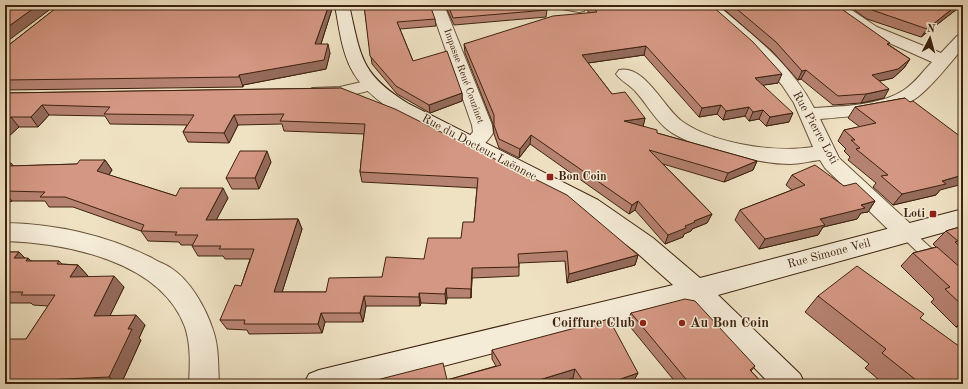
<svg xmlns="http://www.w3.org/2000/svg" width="968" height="389" font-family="'Old Standard TT',serif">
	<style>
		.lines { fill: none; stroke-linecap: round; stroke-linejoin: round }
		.lane-casing { stroke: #6a523b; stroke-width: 2 }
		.street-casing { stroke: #6a523b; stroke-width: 2 }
		.secondary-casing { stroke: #3e220e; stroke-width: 2 }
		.lane { fill: #f5ecd8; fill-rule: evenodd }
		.street { fill: #f5ecd8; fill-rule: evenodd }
		.secondary { fill: #f5ecd8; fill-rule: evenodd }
		.wall { fill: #b68271; stroke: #3e220e }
		.shaded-wall { fill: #946a5c; stroke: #3e220e }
		.building { fill: #d49783; stroke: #3e220e }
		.poi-dot { fill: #8f2418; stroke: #f5ecd8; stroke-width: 1.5 }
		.labels { text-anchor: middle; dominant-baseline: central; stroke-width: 3; stroke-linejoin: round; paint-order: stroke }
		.far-street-label { font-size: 10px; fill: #3e220e; stroke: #f5ecd8 }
		.street-label { font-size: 12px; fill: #3e220e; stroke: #f5ecd8 }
		.poi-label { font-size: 12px; font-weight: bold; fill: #3e220e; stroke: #f5ecd8; text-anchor: start }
		.near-poi-label { font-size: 14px; font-weight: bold; fill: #3e220e; stroke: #f5ecd8; text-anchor: end }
	</style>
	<rect width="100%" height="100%" fill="#efe2c3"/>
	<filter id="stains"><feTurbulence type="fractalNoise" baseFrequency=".005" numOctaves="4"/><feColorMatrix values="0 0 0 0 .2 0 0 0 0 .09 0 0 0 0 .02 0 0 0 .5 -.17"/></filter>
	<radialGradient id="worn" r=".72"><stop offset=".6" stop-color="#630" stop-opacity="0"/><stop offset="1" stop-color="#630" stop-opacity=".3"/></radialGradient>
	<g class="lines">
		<defs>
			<path id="lane" d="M 906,228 L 911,230 L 941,257 L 943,261 L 941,265 L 936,266 L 931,265 L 901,236 L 900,233 L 901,230 Z"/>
			<path id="street" d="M 430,5 L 444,5 L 492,125 L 493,133 C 486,144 478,152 465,149 L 462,144 L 473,132 L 472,125 Z
				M 554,5 L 584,5 L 586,8 L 584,11 L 579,12 L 556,8 Z
				M 701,5 L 717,5 C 753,35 792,65 814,108 C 844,106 879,106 904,90 C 915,83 924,70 932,62 L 867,33 L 827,5 L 844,5 L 877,27 L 941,53 L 957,36 L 963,34 L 963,48 C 949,64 935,83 919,96 C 899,113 846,117 820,119 L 839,158 L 914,227 L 918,233 L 914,239 L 906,242 L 898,239 L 825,168 L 820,160 C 810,161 800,164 790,164 C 760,164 691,148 668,130 C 655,120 647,104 636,92 C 630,85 621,81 616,74 L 619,70 C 645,64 664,109 683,122 C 715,144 775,153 813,147 L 794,103 L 782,85 L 751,50 Z
				M 370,80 L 376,81 L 379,85 L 376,89 C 355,94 333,101 312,96 L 309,92 L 312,88 L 340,87 Z
				M 5,223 C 56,224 106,235 152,258 C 158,262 165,264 171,268 C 190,280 206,308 213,330 C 219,347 218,366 219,384 L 189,384 C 190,365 191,345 185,327 C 161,261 66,243 5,241 Z"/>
			<path id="secondary" d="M 335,5 L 349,5 C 361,57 360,74 409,104 L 598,200 L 653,238 L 700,278 L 963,209 L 963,227 L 718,295 L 800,374 L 805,384 L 770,384 L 691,302 L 374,384 L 304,384 L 309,374 L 319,370 L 673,285 L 636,252 L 582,212 L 395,112 C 347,81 344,59 335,5 Z"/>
		</defs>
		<use href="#lane" class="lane-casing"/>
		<use href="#street" class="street-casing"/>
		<use href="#secondary" class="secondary-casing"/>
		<use href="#lane" class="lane"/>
		<use href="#street" class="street"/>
		<use href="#secondary" class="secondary"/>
	</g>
	<path class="wall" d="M 60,5 L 334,5 L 334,8 L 332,9 L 321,44 L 330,53 L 326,69 L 243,85 L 243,87 L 5,90 L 5,48 Z
		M 364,5 L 435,19 L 436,26 L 400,29 L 413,61 L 462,93 L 462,101 L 430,113 L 397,94 L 372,64 Z
		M 445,5 L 543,5 L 547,10 L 546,17 L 454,25 Z
		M 585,5 L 711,5 L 778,83 L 763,85 L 789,122 L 766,126 L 759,119 L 749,121 L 745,116 L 723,120 L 717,114 L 699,117 L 644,55 L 588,63 L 612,94 L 645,118 L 643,126 L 657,133 L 757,161 L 753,170 L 724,182 L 663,164 L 712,214 L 707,223 L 692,229 L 691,231 L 684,234 L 683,237 L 665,244 L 635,210 L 629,214 L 530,144 L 519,158 L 499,148 L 494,134 L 493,124 L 465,53 L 464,44 L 589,13 L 587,10 Z
		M 719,5 L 836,5 L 889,45 L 910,59 L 904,68 L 893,78 L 880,81 L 884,98 L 861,103 L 833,105 L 801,79 L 798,80 L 772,51 Z
		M 847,5 L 960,5 L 957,9 L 921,37 L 867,19 Z
		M 341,88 L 638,255 L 635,265 L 567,283 L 565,261 L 519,263 L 519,276 L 472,278 L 471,298 L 447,298 L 446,304 L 421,303 L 420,306 L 366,306 L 363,322 L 325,322 L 322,333 L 249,334 L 247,330 L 227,329 L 220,320 L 241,286 L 250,259 L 225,259 L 223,256 L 198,256 L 192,246 L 193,245 L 181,245 L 179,242 L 148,241 L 141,231 L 73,207 L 49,207 L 45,201 L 12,201 L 5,204 L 5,163 L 13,166 L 77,164 L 105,160 L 112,170 L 109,175 L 176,196 L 228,198 L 216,220 L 298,219 L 302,229 L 282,292 L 326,292 L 382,277 L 424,259 L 461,238 L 474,222 L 477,188 L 362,182 L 360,172 L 364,134 L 284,131 L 282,124 L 238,125 L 229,143 L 188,142 L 183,132 L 187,125 L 110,124 L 105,116 L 49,115 L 38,127 L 19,127 L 9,136 L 5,136 L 5,93 Z
		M 905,98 L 940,190 L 936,195 L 893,205 L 873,187 L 876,183 L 848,160 L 850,157 L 844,151 L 846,149 L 838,141 L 844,130 L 860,127 L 848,118 L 855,107 Z
		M 271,162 L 259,189 L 232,189 L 226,178 Z
		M 792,175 L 844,186 L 875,201 L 868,212 L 861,213 L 857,219 L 823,227 L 818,235 L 759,249 L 735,220 L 740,210 L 792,190 L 786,185 Z
		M 963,226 L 963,325 L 956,327 L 931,302 L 934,299 L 901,266 L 913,253 L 936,247 L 933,244 L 946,231 Z
		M 5,252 L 19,252 L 25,258 L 32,261 L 59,261 L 62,264 L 78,265 L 88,276 L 87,277 L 124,287 L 110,315 L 145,325 L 139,338 L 141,340 L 121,384 L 5,384 L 26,339 L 48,306 L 33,305 L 31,303 L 5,303 Z
		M 818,296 L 920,318 L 963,384 L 884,384 L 865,368 L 869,364 L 805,312 Z
		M 631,313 L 755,366 L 751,371 L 763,384 L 677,384 L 627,323 Z
		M 492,350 L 638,373 L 633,382 L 628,384 L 576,384 L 573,378 L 447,380 L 496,366 L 492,359 Z"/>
	<path class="shaded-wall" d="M 38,5 L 56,5 L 5,43 L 5,29 Z
		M 329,5 L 334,5 L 334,8 L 332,9 L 318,53 L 315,44 Z
		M 957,5 L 960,5 L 957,9 L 921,37 L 927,29 Z
		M 328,44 L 330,53 L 326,69 L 243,85 L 243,87 L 239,75 Z
		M 646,46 L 644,55 L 581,64 L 582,55 Z
		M 910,59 L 904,68 L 893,78 L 866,84 L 872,75 Z
		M 806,70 L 801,79 L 798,80 L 802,71 Z
		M 782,74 L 778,83 L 751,87 L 755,78 Z
		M 889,89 L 884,98 L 861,103 L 866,94 Z
		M 462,93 L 462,101 L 430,113 L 429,105 Z
		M 42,105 L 49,115 L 38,127 L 31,117 Z
		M 721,105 L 717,114 L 699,117 L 702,108 Z
		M 749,107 L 745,116 L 723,120 L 726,111 Z
		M 763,110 L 759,119 L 749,121 L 753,112 Z
		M 793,113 L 789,122 L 766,126 L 770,117 Z
		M 234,115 L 238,125 L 229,143 L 224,133 Z
		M 11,117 L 19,127 L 9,136 L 5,131 L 5,123 Z
		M 645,118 L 643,127 L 624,121 Z
		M 531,135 L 530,144 L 519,158 L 520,149 Z
		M 267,151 L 271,162 L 259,189 L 255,178 Z
		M 105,160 L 112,170 L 104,181 L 97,171 Z
		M 757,161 L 753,170 L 724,182 L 728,173 Z
		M 11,163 L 19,173 L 8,166 Z
		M 963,175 L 963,184 L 940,190 L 936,195 L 893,205 L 902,194 L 942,181 Z
		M 223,188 L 228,198 L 211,230 L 206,220 Z
		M 5,193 L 12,201 L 5,204 Z
		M 638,201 L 635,210 L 629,214 L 632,205 Z
		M 875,201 L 868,212 L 861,213 L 857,219 L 823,227 L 818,235 L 759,249 L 765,239 L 861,205 Z
		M 712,214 L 707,223 L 692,229 L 691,231 L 684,234 L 683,237 L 665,244 L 668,235 L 694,221 Z
		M 298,219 L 302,229 L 279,302 L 274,292 Z
		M 19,252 L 27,260 L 28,258 L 39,269 L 14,258 Z
		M 638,255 L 635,265 L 567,283 L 569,274 Z
		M 78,265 L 88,276 L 80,288 L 70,277 Z
		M 472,268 L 472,278 L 471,298 L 471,289 Z
		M 114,276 L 124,287 L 105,326 L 94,316 Z
		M 446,288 L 447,298 L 446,304 L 445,294 Z
		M 419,293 L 421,303 L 420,306 L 419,297 Z
		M 364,296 L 366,306 L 363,322 L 360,313 Z
		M 321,313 L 325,322 L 322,333 L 318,324 Z
		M 136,315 L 145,325 L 139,338 L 141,340 L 121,384 L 117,384 L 109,377 L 128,329 Z
		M 963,321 L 963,325 L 956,327 Z
		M 575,369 L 573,378 L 554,384 L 526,384 Z
		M 638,373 L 633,382 L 628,384 L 606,384 Z
		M 42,380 L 48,384 L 39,384 Z"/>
	<path class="building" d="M 5,5 L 38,5 L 5,29 Z
		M 60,5 L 329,5 L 315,44 L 328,44 L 324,60 L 239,75 L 239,77 L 5,80 L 5,48 Z
		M 364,5 L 430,5 L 435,19 L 397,22 L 413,61 L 447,51 L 462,93 L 429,105 L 396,86 L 370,56 Z
		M 448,5 L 543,5 L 547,10 L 453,18 Z
		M 591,5 L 711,5 L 753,42 L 782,74 L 755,78 L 793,113 L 770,117 L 763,110 L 753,112 L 749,107 L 726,111 L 721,105 L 702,108 L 646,46 L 582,55 L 612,94 L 625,92 L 645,118 L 624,121 L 657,130 L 657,133 L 757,161 L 728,173 L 649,150 L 712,214 L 694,221 L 695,222 L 685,226 L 686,228 L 668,235 L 638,201 L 632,205 L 531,135 L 520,149 L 499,139 L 494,125 L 494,115 L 464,44 L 553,16 L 597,12 Z
		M 732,5 L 836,5 L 890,43 L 887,44 L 910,59 L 898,69 L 872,75 L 889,89 L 866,94 L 838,96 L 806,70 L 802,71 L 776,42 Z
		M 864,5 L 957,5 L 927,29 L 872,10 Z
		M 341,88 L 395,109 L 567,195 L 638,255 L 569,274 L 567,251 L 518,254 L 519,267 L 472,268 L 471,289 L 446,288 L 445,294 L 419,293 L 419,297 L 364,296 L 360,313 L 321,313 L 318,324 L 244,324 L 245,320 L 220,320 L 235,285 L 241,286 L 254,249 L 219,249 L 221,246 L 192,246 L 198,235 L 175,235 L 177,232 L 141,231 L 144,225 L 65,197 L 40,197 L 45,192 L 5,191 L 5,163 L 11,163 L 8,166 L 77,164 L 80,160 L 105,160 L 97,171 L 176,196 L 180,188 L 223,188 L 206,220 L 298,219 L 274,292 L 326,292 L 329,278 L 382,277 L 386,257 L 424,259 L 428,238 L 461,238 L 463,222 L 474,222 L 478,178 L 360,172 L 365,124 L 280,121 L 284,114 L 234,115 L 224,133 L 183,132 L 194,115 L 104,114 L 110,107 L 42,105 L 31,117 L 11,117 L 5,123 L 5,93 Z
		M 905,98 L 910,102 L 913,101 L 961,137 L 963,137 L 963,175 L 942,181 L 946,184 L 902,194 L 881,176 L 888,175 L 856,149 L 860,148 L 851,140 L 855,140 L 844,130 L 876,123 L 855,107 Z
		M 240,151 L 267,151 L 255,178 L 226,178 Z
		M 815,165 L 844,186 L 856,183 L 875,201 L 861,205 L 865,208 L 820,219 L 825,225 L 765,239 L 740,210 L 805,185 L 792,175 Z
		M 963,226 L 963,249 L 955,242 L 958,241 L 946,231 Z
		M 937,247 L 963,270 L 963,306 L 945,289 L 950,287 L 913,253 Z
		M 5,252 L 19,252 L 14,258 L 28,258 L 26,261 L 59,261 L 57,264 L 78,265 L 70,277 L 114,276 L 94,316 L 136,315 L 128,329 L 132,329 L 109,377 L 42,380 L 39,384 L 5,384 L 5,339 L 26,339 L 55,295 L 21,295 L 23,292 L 5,292 Z
		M 857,266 L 924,314 L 920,318 L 963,349 L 963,384 L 921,384 L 882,353 L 886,349 L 818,296 Z
		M 685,299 L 695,301 L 755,366 L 750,370 L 763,384 L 690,384 L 631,313 Z
		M 609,319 L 638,373 L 606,384 L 585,384 L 575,369 L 526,384 L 361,384 L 443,363 L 447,380 L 501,365 L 492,350 Z"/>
	<g class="poi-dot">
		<rect x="546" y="173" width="8" height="8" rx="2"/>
		<rect x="929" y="210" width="8" height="8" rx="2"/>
		<circle cx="643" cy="323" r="4"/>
		<circle cx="682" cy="323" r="4"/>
	</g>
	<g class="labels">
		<g class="far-street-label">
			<text transform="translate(464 76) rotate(70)">Impasse René Couzinet</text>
		</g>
		<g class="street-label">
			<text transform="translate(815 128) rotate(61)">Rue Pierre Loti</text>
			<text transform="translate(479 148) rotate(28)">Rue du Docteur Laënnec</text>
			<text transform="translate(829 254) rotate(-15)">Rue Simone Veil</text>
		</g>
		<g class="poi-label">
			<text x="558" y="177">Bon Coin</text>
			<text x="925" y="214" text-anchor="end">Loti</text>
		</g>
		<g class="near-poi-label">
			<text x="635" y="323">Coiffure Club</text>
			<text x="690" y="323" text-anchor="start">Au Bon Coin</text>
		</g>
	</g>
	<rect width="968" height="389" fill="none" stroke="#efe2c3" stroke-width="20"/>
	<rect x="6" y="6" width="956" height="377" fill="none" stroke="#3e220e" stroke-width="2"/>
	<rect x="10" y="10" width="948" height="369" fill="none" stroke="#3e220e"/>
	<g transform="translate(930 38) rotate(6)" stroke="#f5ecd8" stroke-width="3" paint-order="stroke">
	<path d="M0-3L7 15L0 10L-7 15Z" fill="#3e220e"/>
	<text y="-6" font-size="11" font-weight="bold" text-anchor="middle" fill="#3e220e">N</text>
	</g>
	<rect width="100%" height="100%" filter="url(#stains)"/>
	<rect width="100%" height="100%" fill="url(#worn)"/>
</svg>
